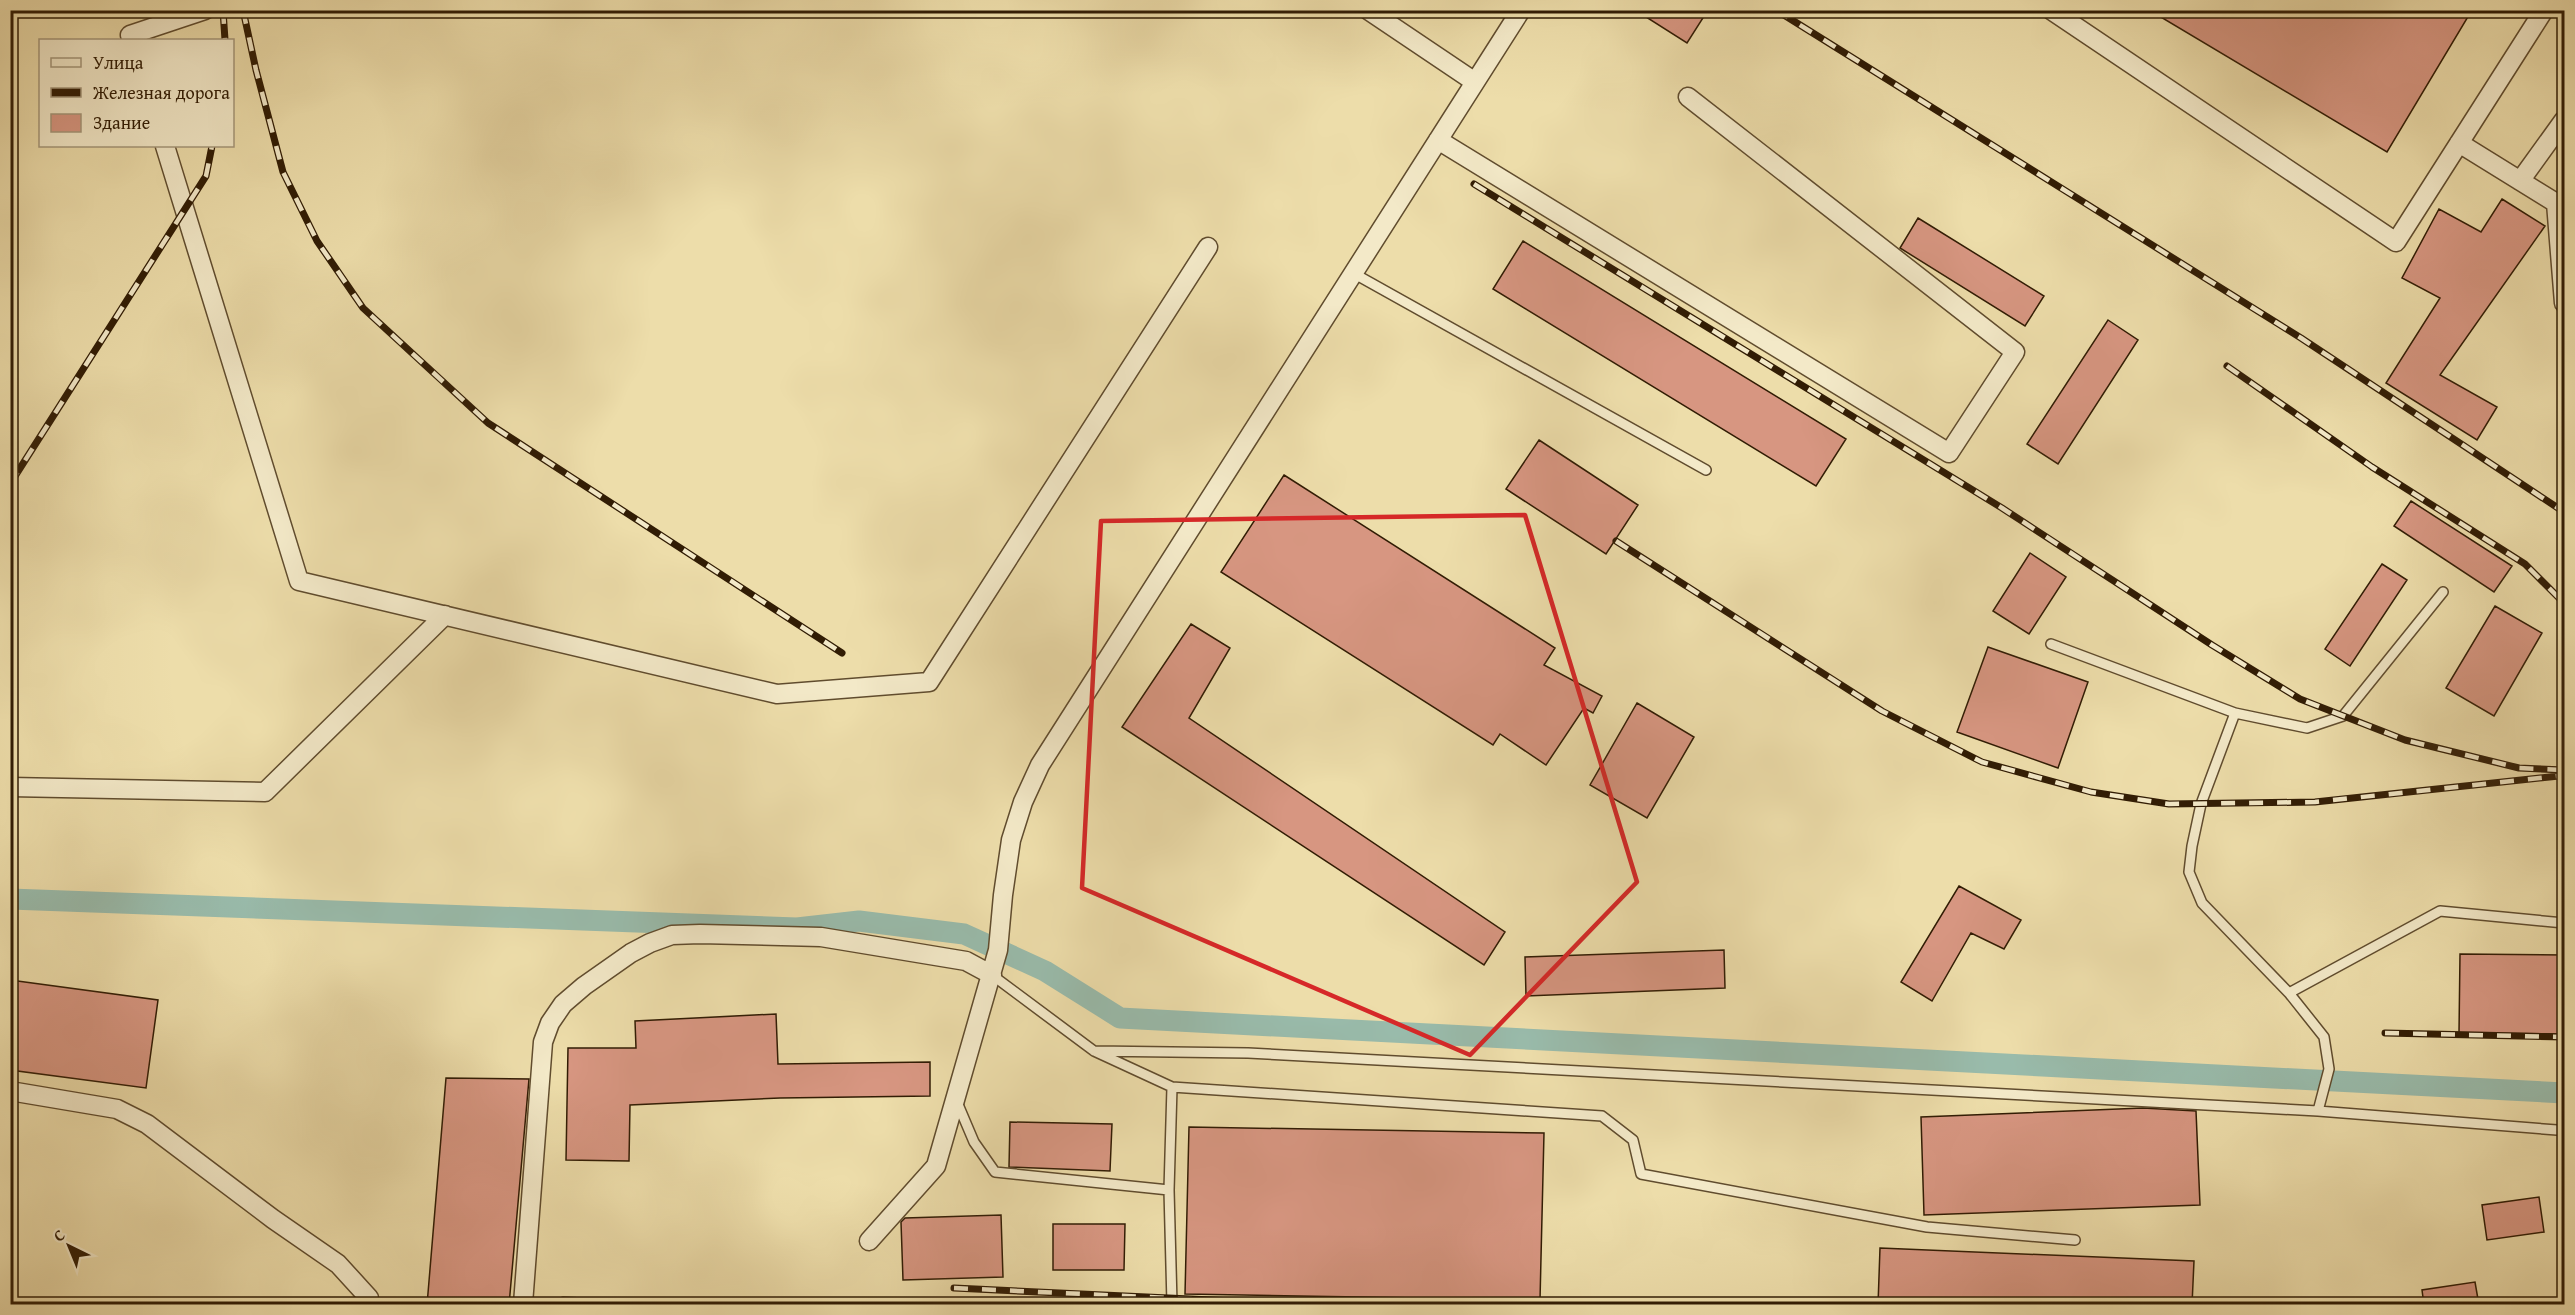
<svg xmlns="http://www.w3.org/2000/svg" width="2575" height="1315" font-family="'Gentium Book Plus',serif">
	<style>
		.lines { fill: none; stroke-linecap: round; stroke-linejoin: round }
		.canal { stroke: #99bbab; stroke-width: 21 }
		.building { fill: #d79681; stroke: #311c04; stroke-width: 1.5 }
		.service-casing { stroke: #604c2e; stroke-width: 12 }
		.minor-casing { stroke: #604c2e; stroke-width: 21 }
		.service { stroke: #f3e9c8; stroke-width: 9 }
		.minor { stroke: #f3e9c8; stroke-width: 18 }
		.rail-casing { stroke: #311c04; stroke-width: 7 }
		.rail { stroke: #f3e9c8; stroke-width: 4.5; stroke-dasharray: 14; stroke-linecap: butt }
		.marked { fill: none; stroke: #d62828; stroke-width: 4.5; stroke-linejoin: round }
	</style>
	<rect width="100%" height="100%" fill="#edddaa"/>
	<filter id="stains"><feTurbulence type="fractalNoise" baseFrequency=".00333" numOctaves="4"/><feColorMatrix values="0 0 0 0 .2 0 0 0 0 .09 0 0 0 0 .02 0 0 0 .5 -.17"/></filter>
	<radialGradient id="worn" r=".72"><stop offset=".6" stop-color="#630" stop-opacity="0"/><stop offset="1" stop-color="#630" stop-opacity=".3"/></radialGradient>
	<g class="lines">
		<path class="canal" d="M 10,899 L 797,928 L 859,921 L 964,934 L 1045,971 L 1120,1018 L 2564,1093"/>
	</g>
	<path class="building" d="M 1635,10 L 1708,10 L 1687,43 Z
		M 2149,10 L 2472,10 L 2387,152 Z
		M 2502,199 L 2545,226 L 2440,375 L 2497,407 L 2477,440 L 2386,383 L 2440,298 L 2402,278 L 2439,209 L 2481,232 Z
		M 1918,218 L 2044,296 L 2025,326 L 1900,248 Z
		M 1523,241 L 1846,439 L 1816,486 L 1493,289 Z
		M 2108,320 L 2138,340 L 2058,464 L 2027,444 Z
		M 1539,440 L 1638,505 L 1606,554 L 1506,489 Z
		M 1284,475 L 1555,648 L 1544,665 L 1602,696 L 1593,713 L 1584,708 L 1546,765 L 1500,734 L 1493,745 L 1221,572 Z
		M 2411,501 L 2512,566 L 2494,592 L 2394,526 Z
		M 2030,553 L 2066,577 L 2029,634 L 1993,611 Z
		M 2382,564 L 2407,580 L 2350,666 L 2325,649 Z
		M 2495,606 L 2542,633 L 2494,716 L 2446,688 Z
		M 1191,624 L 1230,648 L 1189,718 L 1505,932 L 1484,965 L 1122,727 Z
		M 1988,647 L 2088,682 L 2058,768 L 1957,732 Z
		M 1637,703 L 1694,737 L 1647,818 L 1590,785 Z
		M 1959,886 L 2021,920 L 2004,949 L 1971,933 L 1932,1001 L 1901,982 Z
		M 1724,950 L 1725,988 L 1526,996 L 1525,957 Z
		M 2460,954 L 2565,955 L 2565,1034 L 2459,1033 Z
		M 10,980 L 158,1000 L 146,1088 L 10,1070 Z
		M 776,1014 L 778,1064 L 930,1062 L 930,1096 L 780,1098 L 630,1105 L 629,1161 L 566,1160 L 568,1048 L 636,1048 L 635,1021 Z
		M 446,1078 L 529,1079 L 509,1305 L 427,1305 Z
		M 2143,1108 L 2196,1111 L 2200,1205 L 1924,1215 L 1921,1117 Z
		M 1010,1122 L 1112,1124 L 1110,1171 L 1009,1167 Z
		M 1189,1127 L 1544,1133 L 1540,1300 L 1185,1294 Z
		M 2539,1197 L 2544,1232 L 2487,1240 L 2482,1205 Z
		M 1001,1215 L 1003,1277 L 903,1280 L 901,1222 L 905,1218 Z
		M 1053,1224 L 1125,1224 L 1124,1270 L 1053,1270 Z
		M 1880,1248 L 2194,1261 L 2192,1305 L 1878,1305 Z
		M 2475,1282 L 2479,1305 L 2424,1305 L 2422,1290 Z"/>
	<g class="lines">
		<defs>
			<path id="service" d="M 1353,273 L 1706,470
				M 2235,713 L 2307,728 L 2343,716 L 2443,592
				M 992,975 L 1094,1051 L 1172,1087 L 1602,1116 L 1633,1140 L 1641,1174 L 1927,1227 L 2075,1240
				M 2289,993 L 2440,911 L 2564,923
				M 1094,1051 L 1248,1053 L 2318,1111 L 2329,1069 L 2324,1037 L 2289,993 L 2202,903 L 2189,872 L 2192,846 L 2201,804 L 2235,713 L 2051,644
				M 957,1102 L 974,1142 L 995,1172 L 1169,1190 L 1172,1087
				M 2318,1111 L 2557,1130
				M 1169,1190 L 1172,1304"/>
			<path id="minor" d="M 1368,10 L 1475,82
				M 2051,10 L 2396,242 L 2544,10
				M 132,40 L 130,35 L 205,10
				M 1438,140 L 1949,453 L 2015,352 L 1688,97
				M 2459,143 L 2556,203 L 2564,303
				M 165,146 L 299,581 L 777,694 L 929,682 L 1208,247
				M 2520,181 L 2564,120
				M 10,787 L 265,792 L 445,615
				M 10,1091 L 117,1109 L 147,1124 L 273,1219 L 338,1264 L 369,1298
				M 869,1241 L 936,1166 L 998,950 L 1003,895 L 1011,840 L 1023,802 L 1040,765 L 1521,10
				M 523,1304 L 543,1042 L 550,1023 L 563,1004 L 584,986 L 631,953 L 650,943 L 672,935 L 700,934 L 821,937 L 966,961 L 992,975"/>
		</defs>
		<use href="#service" class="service-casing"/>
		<use href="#minor" class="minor-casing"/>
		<use href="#service" class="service"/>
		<use href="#minor" class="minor"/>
		<defs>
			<path id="rail" d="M 223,10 L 225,40
				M 243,10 L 256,70 L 283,172 L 317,241 L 363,308 L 488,423 L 842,653
				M 1776,10 L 2301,338 L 2564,512
				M 1474,184 L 2002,508 L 2212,645 L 2300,699 L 2405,740 L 2519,768 L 2564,770
				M 2227,366 L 2372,467 L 2525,564 L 2564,603
				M 10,484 L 206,176 L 212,146
				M 1616,541 L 1882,711 L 1982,762 L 2091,792 L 2169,804 L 2315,802 L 2559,776
				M 2385,1033 L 2564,1037
				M 954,1288 L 1298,1304
				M 563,1300 L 676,1304"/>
		</defs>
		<use href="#rail" class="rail-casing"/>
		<use href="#rail" class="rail"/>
	</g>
	<path class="marked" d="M 1525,515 L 1637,882 L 1470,1055 L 1082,888 L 1101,521 Z"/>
	<rect width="2575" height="1315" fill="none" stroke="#edddaa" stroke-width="36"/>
	<rect x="12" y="12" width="2551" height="1291" fill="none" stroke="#311c04" stroke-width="3"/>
	<rect x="18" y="18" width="2539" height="1279" fill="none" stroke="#311c04" stroke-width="1.5"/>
	<rect x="39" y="39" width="195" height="108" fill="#f3e9c8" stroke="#a5977a" stroke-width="1.5"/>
	<rect x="51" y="58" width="30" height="9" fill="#f3e9c8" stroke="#a5977a" stroke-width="1.5"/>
	<text x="93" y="69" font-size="18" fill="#311c04">Улица</text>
	<rect x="51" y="88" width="30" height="9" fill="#311c04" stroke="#a5977a" stroke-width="1.5"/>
	<text x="93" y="99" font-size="18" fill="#311c04">Железная дорога</text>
	<rect x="51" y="114" width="30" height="18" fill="#d79681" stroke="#a5977a" stroke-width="1.5"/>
	<text x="93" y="129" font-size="18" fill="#311c04">Здание</text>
	<g transform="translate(69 1246) rotate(317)" stroke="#f3e9c8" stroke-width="4.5" paint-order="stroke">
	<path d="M0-4.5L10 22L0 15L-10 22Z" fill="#311c04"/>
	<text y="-9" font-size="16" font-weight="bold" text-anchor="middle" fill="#311c04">С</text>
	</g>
	<rect width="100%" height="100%" filter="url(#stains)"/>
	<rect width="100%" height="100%" fill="url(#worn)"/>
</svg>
